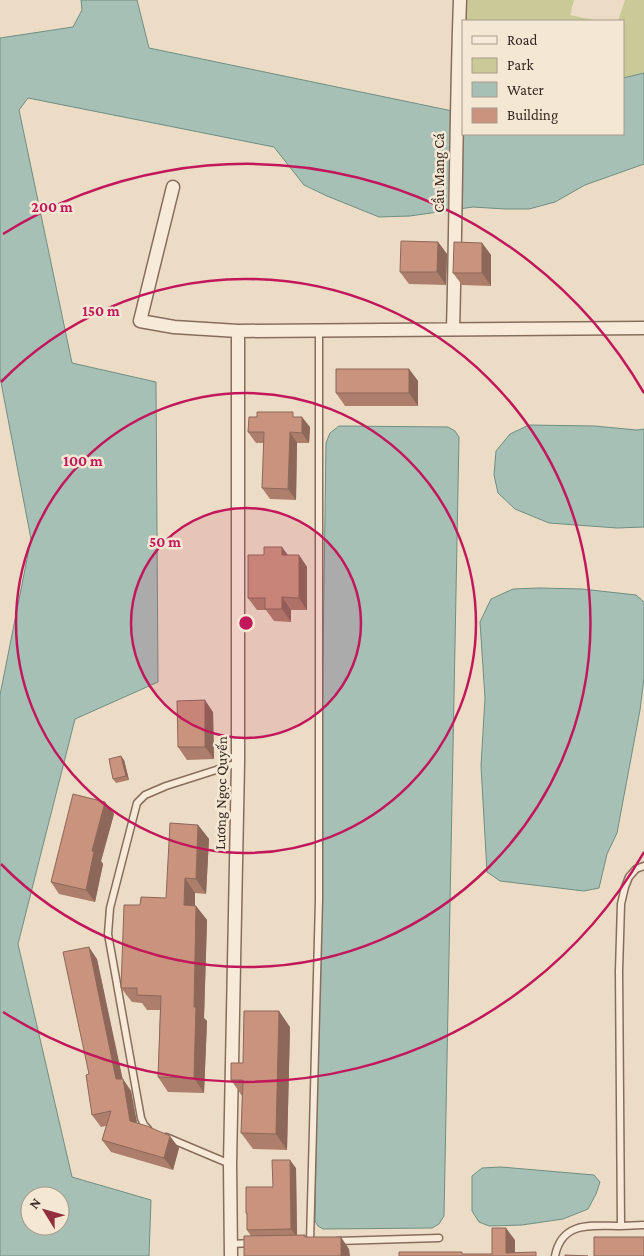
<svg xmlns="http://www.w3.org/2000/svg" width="644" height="1256" font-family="'Crimson Pro',serif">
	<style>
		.green { fill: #caca99 }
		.water { fill: #a7c0b5; stroke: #6e8e82; fill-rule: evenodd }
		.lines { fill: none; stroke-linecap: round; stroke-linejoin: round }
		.service-casing { stroke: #876d5c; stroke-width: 9 }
		.minor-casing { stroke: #876d5c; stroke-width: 15 }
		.service { stroke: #f7ead8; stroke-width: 6 }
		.minor { stroke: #f7ead8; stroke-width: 12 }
		.wall { fill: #ad7e6c }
		.shaded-wall { fill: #8d6758 }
		.building { fill: #c9937d; stroke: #8d6758 }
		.ring { fill: none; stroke: #c2185b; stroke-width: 2.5 }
		.labels { text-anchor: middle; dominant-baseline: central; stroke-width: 5; stroke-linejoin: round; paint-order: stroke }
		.street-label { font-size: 15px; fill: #37281f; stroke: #f4e7d4 }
		.centre { fill: #c2185b; stroke: #f4e7d4; stroke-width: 2.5 }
		.ring-label { font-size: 15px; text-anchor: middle; font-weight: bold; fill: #c2185b; stroke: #f4e7d4; stroke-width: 5; stroke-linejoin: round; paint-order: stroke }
	</style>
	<rect width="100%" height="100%" fill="#ecdcc5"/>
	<path class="green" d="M 464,0 L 574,0 L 570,15 L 598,21 L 464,21 Z
		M 625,0 L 644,0 L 644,73 L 623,78 L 623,21 L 618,21 Z"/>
	<path class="water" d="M 81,0 L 137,0 L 149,48 L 462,113 L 463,134 L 623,134 L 623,78 L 644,73 L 644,164 L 585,185 L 555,202 L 529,209 L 505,209 L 473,207 L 410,216 L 379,217 L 327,196 L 304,185 L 274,147 L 28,98 L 19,110 L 72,363 L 156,382 L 158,682 L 75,719 L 18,944 L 72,1177 L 151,1200 L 149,1256 L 0,1256 L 0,695 L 31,539 L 0,377 L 0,38 L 73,27 L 82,10 ZM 30,1196 L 60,1196 L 60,1226 L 30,1226 Z
		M 529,425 L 594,426 L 637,430 L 644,429 L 644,527 L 617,528 L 549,523 L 515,509 L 498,493 L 494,475 L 496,451 L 510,434 Z
		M 339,426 L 448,427 L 455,431 L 459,437 L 444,1216 L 439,1224 L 432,1228 L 323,1229 L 318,1226 L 315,1221 L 326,443 L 330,433 Z
		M 539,588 L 582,589 L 636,595 L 644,602 L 644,678 L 640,710 L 617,833 L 607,854 L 599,888 L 584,891 L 500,881 L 487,872 L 481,766 L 485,698 L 480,622 L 491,599 L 513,589 Z
		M 501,1167 L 594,1175 L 600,1182 L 596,1194 L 588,1209 L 563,1219 L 522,1225 L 489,1226 L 479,1222 L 472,1211 L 472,1176 L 482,1168 Z"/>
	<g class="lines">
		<defs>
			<path id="service" d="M 644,866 L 636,869 L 629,877 L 625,887 L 621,904 L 619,971 L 621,1226 L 644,1225
				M 148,1129 L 144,1125 L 141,1118 L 108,934 L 110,908 L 137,803 L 145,795 L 166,786 L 238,763
				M 166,1137 L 230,1164
				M 337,1241 L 439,1238
				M 310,1242 L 319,900 L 319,330
				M 231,1244 L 252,1243
				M 555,1256 C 562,1220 593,1226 621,1226"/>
			<path id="minor" d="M 173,187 L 140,321 L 174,327 L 238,331 L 644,328
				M 453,329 C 456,219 456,110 460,0
				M 231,1256 L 230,1164 L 238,763 L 238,331"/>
		</defs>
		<use href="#service" class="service-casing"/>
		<use href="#minor" class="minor-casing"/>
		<use href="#service" class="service"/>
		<use href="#minor" class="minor"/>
	</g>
	<path class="wall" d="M 438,242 L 447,254 L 446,285 L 409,284 L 400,272 Z
		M 482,243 L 491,255 L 491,286 L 462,285 L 453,273 Z
		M 409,369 L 418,381 L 418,406 L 345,406 L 336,393 Z
		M 296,417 L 310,427 L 309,443 L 297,443 L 296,500 L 270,499 L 262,488 L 264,443 L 256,443 L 248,432 Z
		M 288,555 L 299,555 L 307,567 L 307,610 L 291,610 L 291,622 L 274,621 L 266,610 L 257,610 L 248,598 Z
		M 213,712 L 214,759 L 187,760 L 178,747 Z
		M 124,760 L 129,780 L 116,783 L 113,779 Z
		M 105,802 L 114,814 L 101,861 L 103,864 L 95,902 L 59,894 L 51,882 Z
		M 198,825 L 209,839 L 206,894 L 195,893 L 195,906 L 196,906 L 207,920 L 204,1018 L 207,1021 L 204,1093 L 168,1092 L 158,1077 L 160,1010 L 147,1010 L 142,1003 L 132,1002 L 121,988 L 140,905 L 166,898 Z
		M 97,959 L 122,1079 L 131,1091 L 137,1123 L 179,1148 L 173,1170 L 111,1152 L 102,1140 L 106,1126 L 101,1127 L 92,1115 L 89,1074 Z
		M 290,1027 L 287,1150 L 253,1149 L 241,1133 L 242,1096 L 231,1080 L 243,1063 Z
		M 296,1168 L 297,1235 L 349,1249 L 251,1236 L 247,1230 L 247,1215 L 246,1213 L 273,1187 Z"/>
	<path class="shaded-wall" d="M 438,242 L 447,254 L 446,285 L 437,272 Z
		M 482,243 L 491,255 L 491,286 L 482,273 Z
		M 409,369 L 418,381 L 418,406 L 409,393 Z
		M 302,417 L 310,427 L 309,443 L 302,433 Z
		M 290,432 L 297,443 L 296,500 L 288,489 Z
		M 282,547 L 291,559 L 282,555 Z
		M 299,555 L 307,567 L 307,610 L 299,598 Z
		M 282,597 L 291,610 L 291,622 L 282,609 Z
		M 205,700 L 213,712 L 214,759 L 205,747 Z
		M 121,756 L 124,760 L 129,780 L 126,776 Z
		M 105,802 L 114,814 L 101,861 L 103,864 L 95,902 L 86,890 L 92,851 Z
		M 198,825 L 209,839 L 206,894 L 196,879 Z
		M 185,878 L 195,893 L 195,920 L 184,905 Z
		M 196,906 L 207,920 L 204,1018 L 207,1021 L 204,1093 L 194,1078 L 194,1007 Z
		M 89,947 L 97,959 L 124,1085 L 123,1079 L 131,1091 L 139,1134 L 130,1121 L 116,1079 Z
		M 279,1011 L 290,1027 L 287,1150 L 276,1134 Z
		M 170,1136 L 179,1148 L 173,1170 L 164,1158 Z
		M 290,1160 L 296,1168 L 297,1237 L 291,1229 Z
		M 506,1228 L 515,1240 L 515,1256 L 506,1253 Z
		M 341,1237 L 349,1249 L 350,1256 L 341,1256 Z"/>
	<path class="building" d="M 401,241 L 438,242 L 437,272 L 400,272 Z
		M 454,242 L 482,243 L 482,273 L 453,273 Z
		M 336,369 L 409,369 L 409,393 L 336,393 Z
		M 257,412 L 293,412 L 293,417 L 302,417 L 302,433 L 290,432 L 288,489 L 262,488 L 264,432 L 248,432 L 249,417 L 257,417 Z
		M 264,547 L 282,547 L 282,555 L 299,555 L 299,598 L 282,597 L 282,609 L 265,609 L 265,598 L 248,598 L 248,555 L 264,555 Z
		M 205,700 L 205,747 L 178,747 L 177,701 Z
		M 121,756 L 126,776 L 113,779 L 109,759 Z
		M 73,794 L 105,802 L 92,851 L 94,852 L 86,890 L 51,882 Z
		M 170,823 L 198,825 L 196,879 L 185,878 L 184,905 L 196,906 L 194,1007 L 196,1007 L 194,1078 L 158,1077 L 161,996 L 137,995 L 137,988 L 121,988 L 124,905 L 140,905 L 141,897 L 166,898 Z
		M 89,947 L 116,1079 L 123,1079 L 130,1121 L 147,1126 L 170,1136 L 164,1158 L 102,1140 L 111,1111 L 92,1115 L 86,1075 L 89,1074 L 63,952 Z
		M 244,1011 L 279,1011 L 276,1134 L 241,1133 L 243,1080 L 231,1080 L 231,1063 L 243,1063 Z
		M 272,1160 L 290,1160 L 291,1229 L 247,1230 L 247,1213 L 246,1213 L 246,1187 L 273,1187 Z
		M 492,1228 L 506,1228 L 506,1253 L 536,1252 L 536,1256 L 399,1256 L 399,1252 L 462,1252 L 462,1254 L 492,1254 Z
		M 305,1235 L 305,1237 L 341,1237 L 341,1256 L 244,1256 L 244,1236 Z
		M 594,1237 L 644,1237 L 644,1256 L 594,1256 Z
		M 565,1255 L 588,1256 L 565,1256 Z"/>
	<circle cx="246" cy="623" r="115" fill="#c2185b" fill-opacity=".12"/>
	<g class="ring">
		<circle cx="246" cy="623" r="115"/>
		<circle cx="246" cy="623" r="230"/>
		<path d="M1 382A344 344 0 1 1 1 864"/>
		<path d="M644 852A459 459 0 0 1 3 1012M3 234A459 459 0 0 1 644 393"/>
	</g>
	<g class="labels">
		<g class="street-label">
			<text transform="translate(439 173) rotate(-90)">Cầu Mang Cá</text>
			<text transform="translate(221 793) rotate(-89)">Lương Ngọc Quyến</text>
		</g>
	</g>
	<circle cx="246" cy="623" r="8" class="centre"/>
	<g class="ring-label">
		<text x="52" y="212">200 m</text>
		<text x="101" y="316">150 m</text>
		<text x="83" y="466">100 m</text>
		<text x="165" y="547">50 m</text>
	</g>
	<rect x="462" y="20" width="162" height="115" fill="#f4e7d4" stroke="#a89b8c"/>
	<rect x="472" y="36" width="25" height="8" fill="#f7ead8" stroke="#a89b8c"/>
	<text x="507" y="45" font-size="15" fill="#37281f">Road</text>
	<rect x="472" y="58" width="25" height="15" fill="#caca99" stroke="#a89b8c"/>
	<text x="507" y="70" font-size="15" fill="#37281f">Park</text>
	<rect x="472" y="82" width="25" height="15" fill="#a7c0b5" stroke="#a89b8c"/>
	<text x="507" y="95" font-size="15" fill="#37281f">Water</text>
	<rect x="472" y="108" width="25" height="15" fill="#c9937d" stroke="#a89b8c"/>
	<text x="507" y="120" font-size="15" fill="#37281f">Building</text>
	<g transform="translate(45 1211) rotate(307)"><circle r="24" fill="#f4e7d4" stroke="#a89b8c"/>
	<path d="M0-4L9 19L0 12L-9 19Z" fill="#932e3c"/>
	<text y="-8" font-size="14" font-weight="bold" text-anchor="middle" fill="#37281f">N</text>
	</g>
</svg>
